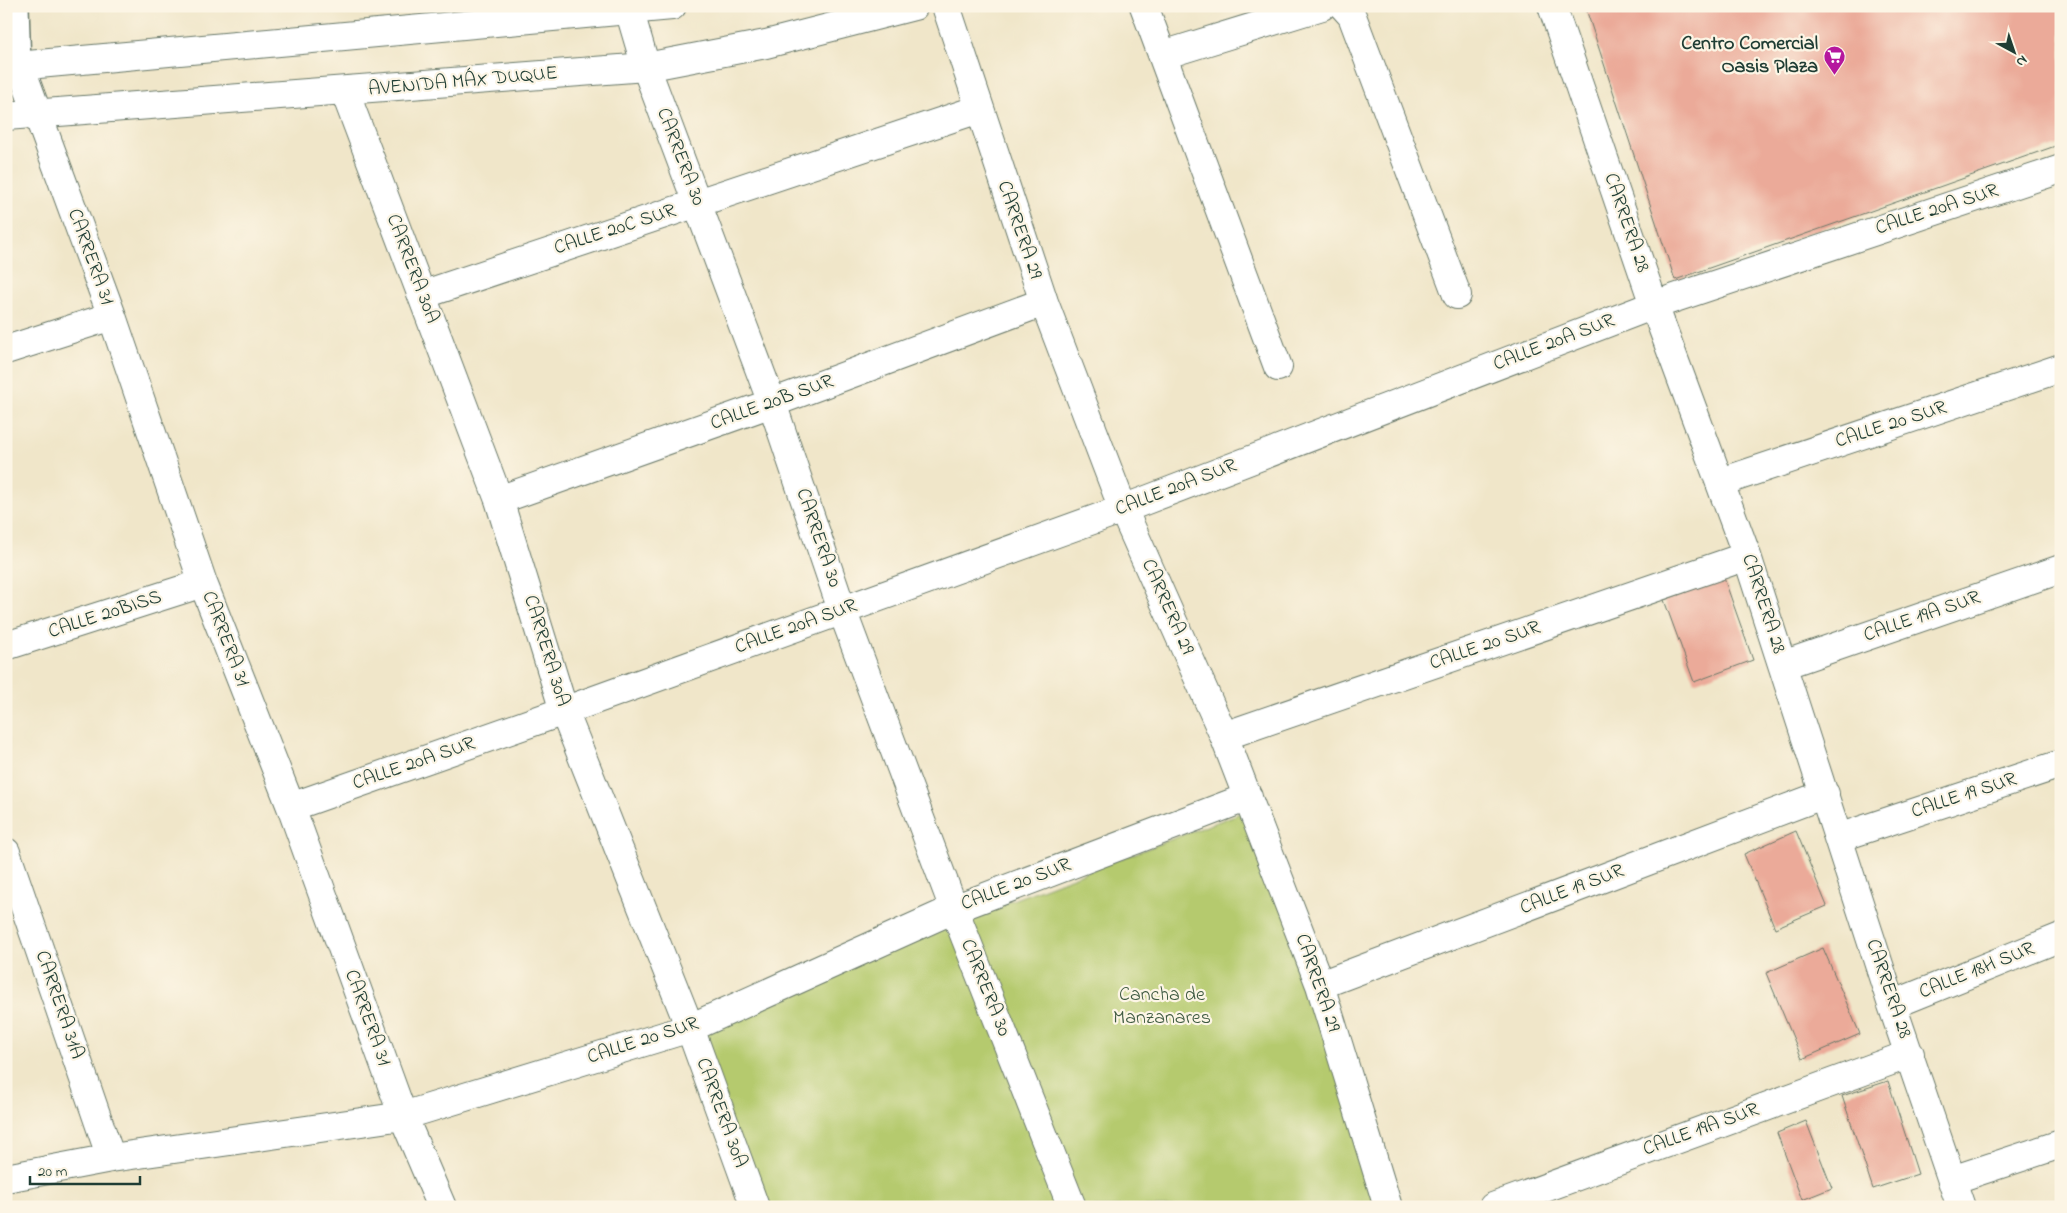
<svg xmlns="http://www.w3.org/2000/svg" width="2067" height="1213" font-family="'Indie Flower',sans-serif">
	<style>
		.green { fill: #b5ca6e; stroke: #6a8451 }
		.building { fill: #ebaa99 }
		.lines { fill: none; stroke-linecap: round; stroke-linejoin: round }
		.service-casing { stroke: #687868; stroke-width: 24 }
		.pedestrian-casing { stroke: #687868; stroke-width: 30 }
		.minor-casing { stroke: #687868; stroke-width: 30 }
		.secondary-casing { stroke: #687868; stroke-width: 30 }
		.service { stroke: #fff; stroke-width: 21 }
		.pedestrian { stroke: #fff; stroke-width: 28 }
		.minor { stroke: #fff; stroke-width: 28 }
		.secondary { stroke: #fff; stroke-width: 28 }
		.labels { text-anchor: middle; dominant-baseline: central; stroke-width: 4.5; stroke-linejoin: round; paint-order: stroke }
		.poi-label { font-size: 20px; font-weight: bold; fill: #1f3d34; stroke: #fcf5e5; text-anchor: end }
		.street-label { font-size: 20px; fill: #1f3d34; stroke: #fcf5e5 }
		.park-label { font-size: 20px; fill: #3d5940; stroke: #fcf5e5 }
	</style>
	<rect width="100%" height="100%" fill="#fcf5e5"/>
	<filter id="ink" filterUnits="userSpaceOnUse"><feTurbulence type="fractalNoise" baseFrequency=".02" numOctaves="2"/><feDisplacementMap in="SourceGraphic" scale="10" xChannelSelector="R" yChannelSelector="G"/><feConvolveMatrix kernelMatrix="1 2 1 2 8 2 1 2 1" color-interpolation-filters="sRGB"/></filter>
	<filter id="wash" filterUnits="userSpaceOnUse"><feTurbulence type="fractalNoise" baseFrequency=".0096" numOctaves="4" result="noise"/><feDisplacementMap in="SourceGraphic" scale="20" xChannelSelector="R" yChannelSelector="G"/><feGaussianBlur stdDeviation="1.12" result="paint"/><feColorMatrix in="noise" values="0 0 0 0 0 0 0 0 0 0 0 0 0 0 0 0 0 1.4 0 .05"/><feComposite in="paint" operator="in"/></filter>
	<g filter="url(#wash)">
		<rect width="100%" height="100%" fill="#f0e6c9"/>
		<path class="green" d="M 1246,811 L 1314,989 L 1381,1207 L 1082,1207 L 968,917 Z
			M 952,921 L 1065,1207 L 762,1207 L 699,1034 Z"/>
		<g id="blocks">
			<path class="building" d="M 1585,6 L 2061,6 L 2061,144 L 1675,280 Z
				M 1724,578 L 1753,660 L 1694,682 L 1664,600 Z
				M 1796,831 L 1827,906 L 1775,928 L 1744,854 Z
				M 1823,948 L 1860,1034 L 1802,1059 L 1766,973 Z
				M 1888,1081 L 1918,1174 L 1873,1189 L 1842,1096 Z
				M 1806,1121 L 1832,1188 L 1802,1200 L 1777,1133 Z"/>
		</g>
	</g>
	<g filter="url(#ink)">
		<use href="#blocks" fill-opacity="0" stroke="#687868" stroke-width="1"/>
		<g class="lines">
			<defs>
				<path id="service" d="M 18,6 L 20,66"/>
				<path id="pedestrian" d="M 954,909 L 1072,1207"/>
				<path id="minor" d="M 628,6 L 646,67 L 772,403 L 842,610 L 954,909
					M 946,6 L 1044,302 L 1123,509 L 1224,736 L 1320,985 L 1388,1207
					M 1144,6 L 1278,367
					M 1343,6 L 1352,16 L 1457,295
					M 1552,6 L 1654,305 L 1747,556 L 1892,1005 L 1961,1207
					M 1163,55 L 1322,6
					M 20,66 L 112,316 L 203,583 L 291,807 L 403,1116 L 442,1207
					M 345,92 L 499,500 L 564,711 L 690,1028 L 755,1207
					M 422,295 L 979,109
					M 6,350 L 112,316
					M 1721,482 L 2061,368
					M 499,500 L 772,403 L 1044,302
					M 6,646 L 203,583
					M 1783,665 L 2061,569
					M 1224,736 L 1747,556
					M 291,807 L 564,711 L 1123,509 L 1654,305 L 2061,169
					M 1838,838 L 2061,764
					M 6,852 L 111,1158
					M 1320,985 L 1825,794
					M 1892,1005 L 2061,937
					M 6,1178 L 111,1158 L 403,1116 L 690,1028 L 954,909 L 1248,797
					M 1952,1180 L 2061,1144
					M 1493,1207 L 1910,1054"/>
				<path id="secondary" d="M 6,67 L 672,6
					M 6,116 L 646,67 L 766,44 L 914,6"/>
			</defs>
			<use href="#service" class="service-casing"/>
			<use href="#pedestrian" class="pedestrian-casing"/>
			<use href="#minor" class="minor-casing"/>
			<use href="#secondary" class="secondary-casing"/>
			<use href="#service" class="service"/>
			<use href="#pedestrian" class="pedestrian"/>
			<use href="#minor" class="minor"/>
			<use href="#secondary" class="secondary"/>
		</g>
	</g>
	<defs>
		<symbol id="supermarket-pin" viewBox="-11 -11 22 30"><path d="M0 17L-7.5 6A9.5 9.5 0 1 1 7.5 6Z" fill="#b5179e" stroke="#fcf5e5"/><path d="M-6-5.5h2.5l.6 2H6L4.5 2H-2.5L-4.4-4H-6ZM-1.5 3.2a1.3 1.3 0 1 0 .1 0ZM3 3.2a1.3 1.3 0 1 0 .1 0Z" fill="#fff"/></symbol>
	</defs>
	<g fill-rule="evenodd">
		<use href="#supermarket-pin" x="1822" y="44" width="25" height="34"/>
	</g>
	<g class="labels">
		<g class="poi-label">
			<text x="1818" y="44">Centro Comercial<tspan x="1818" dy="23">Oasis Plaza</tspan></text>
		</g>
		<g class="street-label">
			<text transform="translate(463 82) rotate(-5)">AVENIDA MÁX DUQUE</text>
			<text transform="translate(680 157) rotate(69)">CARRERA 30</text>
			<text transform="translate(1937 210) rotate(-18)">CALLE 20A SUR</text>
			<text transform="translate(1626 223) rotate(71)">CARRERA 28</text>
			<text transform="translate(615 230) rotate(-18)">CALLE 20C SUR</text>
			<text transform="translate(1019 230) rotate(71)">CARRERA 29</text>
			<text transform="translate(90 257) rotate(70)">CARRERA 31</text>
			<text transform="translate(412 269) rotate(69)">CARRERA 30A</text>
			<text transform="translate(1554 343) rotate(-21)">CALLE 20A SUR</text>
			<text transform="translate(772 403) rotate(-20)">CALLE 20B SUR</text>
			<text transform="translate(1891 425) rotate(-18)">CALLE 20 SUR</text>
			<text transform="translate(1176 488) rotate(-21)">CALLE 20A SUR</text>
			<text transform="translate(818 538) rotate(71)">CARRERA 30</text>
			<text transform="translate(1763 604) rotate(72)">CARRERA 28</text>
			<text transform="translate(1167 607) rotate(66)">CARRERA 29</text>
			<text transform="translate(105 615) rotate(-18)">CALLE 20BISS</text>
			<text transform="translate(1922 617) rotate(-19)">CALLE 19A SUR</text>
			<text transform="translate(796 627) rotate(-20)">CALLE 20A SUR</text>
			<text transform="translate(225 639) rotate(69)">CARRERA 31</text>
			<text transform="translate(1485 646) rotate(-19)">CALLE 20 SUR</text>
			<text transform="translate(546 651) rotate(73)">CARRERA 30A</text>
			<text transform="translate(414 764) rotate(-19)">CALLE 20A SUR</text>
			<text transform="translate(1964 796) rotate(-18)">CALLE 19 SUR</text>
			<text transform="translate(1016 885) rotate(-21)">CALLE 20 SUR</text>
			<text transform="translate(1572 890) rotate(-21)">CALLE 19 SUR</text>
			<text transform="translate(1977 971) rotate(-22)">CALLE 18H SUR</text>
			<text transform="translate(1317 983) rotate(71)">CARRERA 29</text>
			<text transform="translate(985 988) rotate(68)">CARRERA 30</text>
			<text transform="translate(1888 989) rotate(71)">CARRERA 28</text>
			<text transform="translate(59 1005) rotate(71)">CARRERA 31A</text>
			<text transform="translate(367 1018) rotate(70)">CARRERA 31</text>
			<text transform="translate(643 1041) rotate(-18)">CALLE 20 SUR</text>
			<text transform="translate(721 1113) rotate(70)">CARRERA 30A</text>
			<text transform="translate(1701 1130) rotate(-20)">CALLE 19A SUR</text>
		</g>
		<g class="park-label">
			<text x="1162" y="995">Cancha de<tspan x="1162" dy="23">Manzanares</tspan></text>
		</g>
	</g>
	<rect width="2067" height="1213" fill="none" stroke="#fcf5e5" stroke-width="25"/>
	<g transform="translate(2014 52) rotate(140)" stroke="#fcf5e5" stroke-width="4" paint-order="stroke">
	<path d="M0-4L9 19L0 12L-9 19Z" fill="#1f3d34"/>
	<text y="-8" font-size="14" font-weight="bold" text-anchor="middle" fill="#1f3d34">N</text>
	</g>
	<path d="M30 1176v8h110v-8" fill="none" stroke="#1f3d34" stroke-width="2.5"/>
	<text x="38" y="1176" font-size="15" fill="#1f3d34" stroke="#fcf5e5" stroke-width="4" paint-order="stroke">20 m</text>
</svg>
